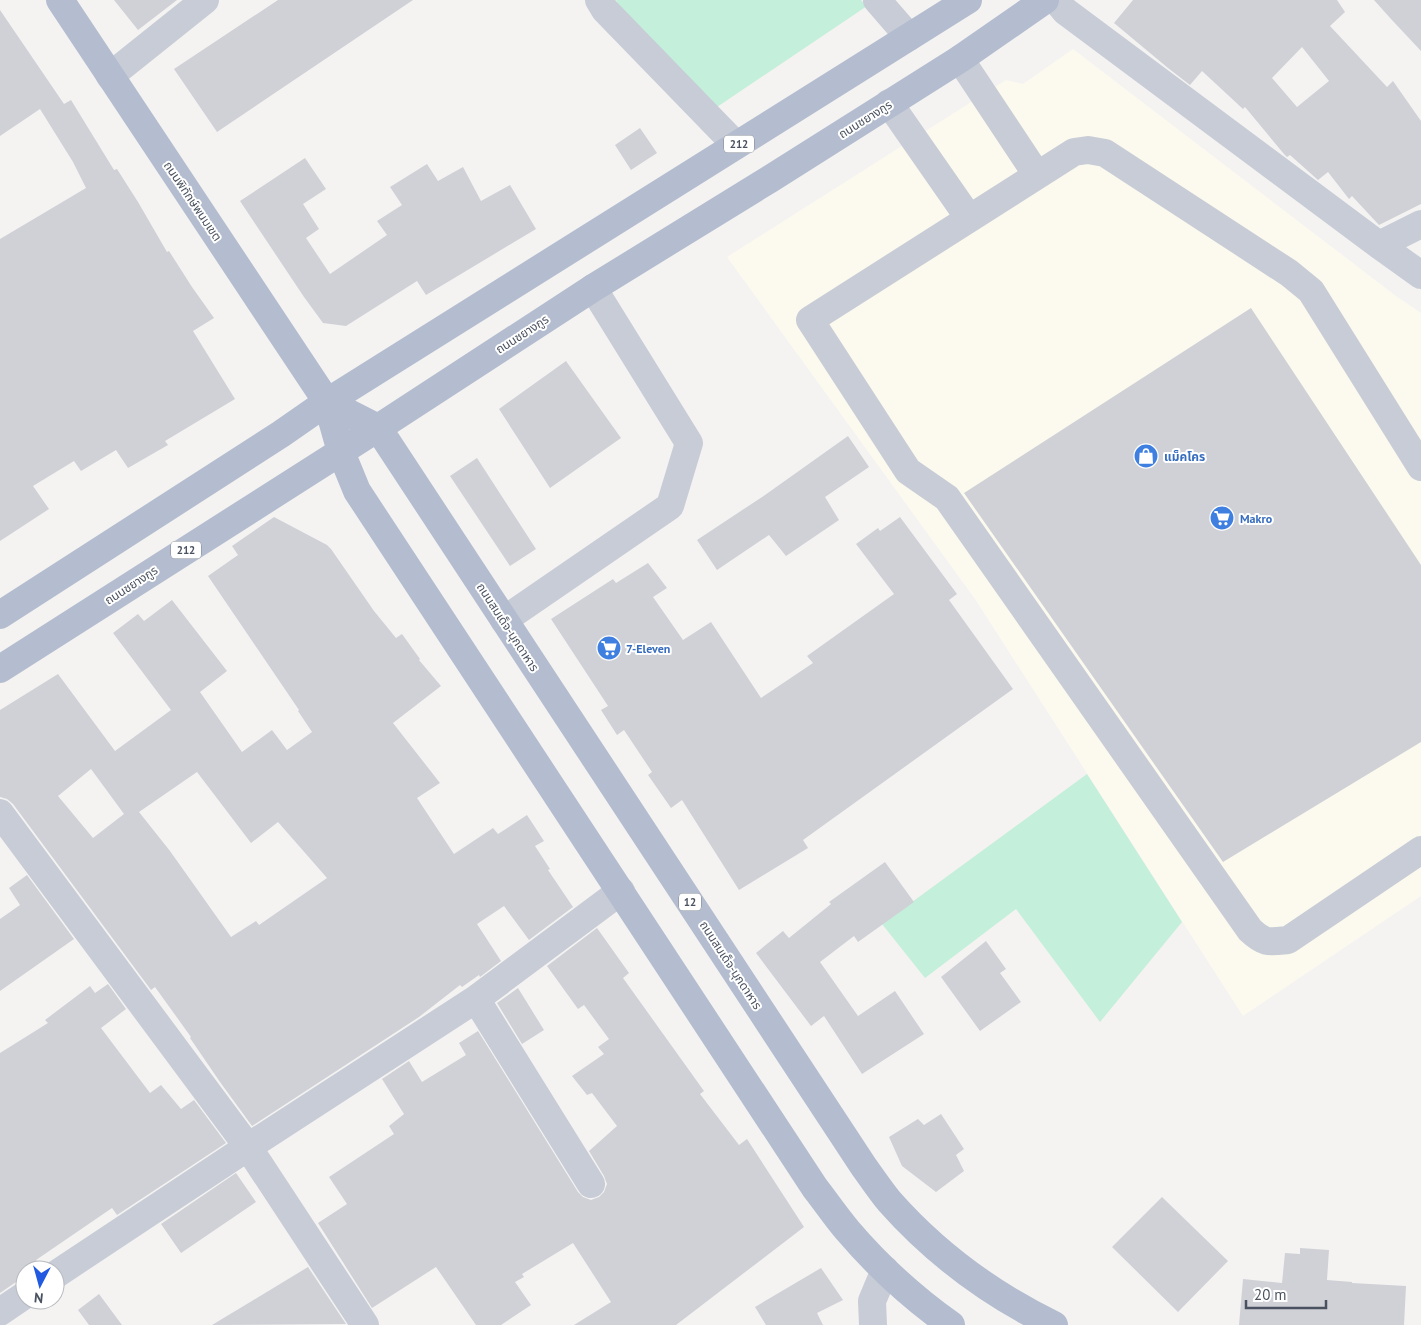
<svg xmlns="http://www.w3.org/2000/svg" width="1421" height="1325" font-family="'PT Sans','Noto Sans Thai',sans-serif">
	<style>
		.commercial { fill: #fcfaee }
		.green { fill: #c4efda }
		.building { fill: #cfd1d6; fill-rule: evenodd }
		.lines { fill: none; stroke-linecap: round; stroke-linejoin: round }
		.minor { stroke: #c7ccd6; stroke-width: 28 }
		.major { stroke: #b3bdcf; stroke-width: 28 }
		.labels { text-anchor: middle; dominant-baseline: central; stroke-width: 4; stroke-linejoin: round; paint-order: stroke }
		.shield { fill: #fff; stroke: #80868f; stroke-width: 1 }
		.shield-label { font-size: 11px; font-weight: bold; fill: #4a525f }
		.street-label { font-size: 12px; fill: #4a525f; stroke: #fff }
		.shop-label { font-size: 12px; font-weight: bold; fill: #366cbe; stroke: #fff; text-anchor: start }
	</style>
	<rect width="100%" height="100%" fill="#f4f3f2"/>
	<path class="commercial" d="M 1073,49 L 1396,296 L 1421,313 L 1421,896 L 1243,1016 L 975,599 L 727,257 L 1006,80 L 1023,84 Z"/>
	<path class="green" d="M 616,0 L 861,0 L 867,6 L 717,107 L 618,5 Z
		M 1087,774 L 1182,922 L 1100,1022 L 1016,909 L 925,978 L 882,924 Z"/>
	<path class="building" d="M 114,0 L 177,0 L 138,30 Z
		M 278,0 L 413,0 L 217,132 L 174,69 Z
		M 1133,0 L 1337,0 L 1345,12 L 1330,26 L 1387,87 L 1393,81 L 1421,121 L 1421,204 L 1379,225 L 1352,196 L 1349,199 L 1328,172 L 1318,180 L 1290,155 L 1287,157 L 1284,154 L 1245,107 L 1243,109 L 1202,71 L 1190,85 L 1168,68 L 1114,23 ZM 1302,47 L 1329,81 L 1297,107 L 1272,78 Z
		M 1374,0 L 1421,0 L 1421,51 L 1391,19 Z
		M 0,10 L 64,104 L 71,100 L 114,170 L 117,169 L 138,202 L 167,252 L 169,251 L 192,287 L 214,318 L 193,331 L 235,399 L 165,441 L 168,445 L 128,468 L 116,450 L 81,471 L 74,461 L 33,486 L 49,509 L 0,541 L 0,239 L 86,188 L 73,162 L 40,109 L 0,136 Z
		M 640,128 L 657,153 L 631,170 L 615,145 Z
		M 305,158 L 326,189 L 303,204 L 319,229 L 306,238 L 330,274 L 387,235 L 377,221 L 402,205 L 390,187 L 427,164 L 438,181 L 463,167 L 481,201 L 510,185 L 536,229 L 426,295 L 417,281 L 346,326 L 323,323 L 304,297 L 240,201 Z
		M 1251,308 L 1421,565 L 1421,742 L 1223,862 L 964,493 Z
		M 566,361 L 621,438 L 550,488 L 499,409 Z
		M 848,436 L 869,467 L 825,497 L 839,520 L 786,556 L 769,535 L 717,570 L 697,540 L 765,495 Z
		M 477,458 L 536,549 L 510,566 L 450,476 Z
		M 274,517 L 327,545 L 331,549 L 374,611 L 396,638 L 402,634 L 420,659 L 419,660 L 441,686 L 393,723 L 440,783 L 417,798 L 454,854 L 493,828 L 498,834 L 527,815 L 544,841 L 535,846 L 550,869 L 548,870 L 573,907 L 529,940 L 504,906 L 477,924 L 501,961 L 480,977 L 479,975 L 462,987 L 460,985 L 419,1017 L 252,1126 L 220,1082 L 190,1038 L 191,1037 L 155,987 L 151,990 L 13,804 L 7,799 L 0,797 L 0,710 L 58,674 L 115,751 L 171,710 L 113,633 L 138,614 L 144,621 L 172,600 L 227,671 L 200,692 L 242,752 L 272,730 L 287,750 L 312,732 L 298,711 L 299,710 L 208,576 L 238,555 L 232,546 ZM 91,769 L 124,814 L 93,838 L 58,796 ZM 197,772 L 251,843 L 278,822 L 327,878 L 259,925 L 256,921 L 231,937 L 170,851 L 139,812 Z
		M 900,517 L 957,594 L 949,600 L 1013,689 L 803,840 L 808,848 L 739,890 L 682,800 L 671,808 L 648,775 L 652,772 L 624,730 L 617,735 L 601,710 L 608,706 L 551,619 L 613,579 L 616,583 L 648,563 L 667,588 L 653,597 L 683,640 L 711,622 L 761,698 L 813,663 L 807,656 L 894,594 L 856,544 L 878,528 L 880,531 Z
		M 885,862 L 914,902 L 858,942 L 854,936 L 820,962 L 858,1016 L 895,991 L 924,1034 L 862,1074 L 824,1016 L 811,1026 L 756,953 L 783,931 L 789,938 L 831,904 L 829,902 Z
		M 27,875 L 74,939 L 0,991 L 0,919 L 20,905 L 9,888 Z
		M 597,928 L 629,973 L 623,978 L 704,1091 L 700,1094 L 739,1145 L 747,1139 L 804,1227 L 676,1325 L 574,1325 L 611,1302 L 573,1243 L 522,1274 L 524,1277 L 515,1282 L 531,1305 L 501,1325 L 476,1325 L 436,1267 L 372,1308 L 318,1223 L 347,1204 L 329,1177 L 394,1134 L 389,1126 L 404,1114 L 382,1079 L 409,1061 L 422,1082 L 466,1055 L 459,1043 L 478,1031 L 578,1192 L 583,1197 L 591,1200 L 599,1197 L 604,1192 L 607,1184 L 604,1176 L 589,1151 L 617,1126 L 592,1093 L 587,1095 L 572,1076 L 604,1054 L 598,1047 L 609,1039 L 584,1005 L 578,1009 L 547,966 Z
		M 986,941 L 1006,969 L 1000,973 L 1021,1002 L 980,1031 L 941,977 Z
		M 108,984 L 126,1009 L 101,1028 L 150,1093 L 161,1085 L 181,1109 L 194,1100 L 226,1143 L 117,1215 L 112,1208 L 36,1260 L 41,1268 L 38,1270 L 25,1270 L 25,1279 L 16,1282 L 0,1293 L 0,1053 L 48,1023 L 45,1020 L 90,986 L 95,993 Z
		M 518,988 L 544,1030 L 522,1044 L 497,1003 Z
		M 941,1114 L 964,1149 L 956,1155 L 964,1171 L 936,1192 L 902,1166 L 889,1137 L 918,1119 L 924,1125 Z
		M 236,1173 L 256,1202 L 181,1253 L 161,1224 Z
		M 1162,1197 L 1228,1261 L 1178,1312 L 1112,1247 Z
		M 1300,1248 L 1329,1250 L 1327,1280 L 1352,1282 L 1352,1283 L 1406,1286 L 1404,1325 L 1239,1325 L 1243,1279 L 1282,1283 L 1285,1253 L 1300,1254 Z
		M 308,1267 L 346,1324 L 212,1325 Z
		M 821,1268 L 843,1300 L 817,1313 L 823,1325 L 766,1325 L 755,1307 Z
		M 99,1294 L 122,1325 L 89,1325 L 78,1310 Z"/>
	<g class="lines">
		<path class="minor" d="M 599,0 L 605,10 L 736,145
			M 877,0 L 909,37
			M 1056,0 L 1065,11 L 1379,245 L 1421,275
			M 960,59 L 1037,175
			M 110,76 L 205,0
			M 889,103 L 969,218
			M 1379,245 L 1421,224
			M 1421,467 L 1311,291 L 1289,273 L 1105,153 L 1088,150 L 1074,152 L 810,320 L 908,471 L 947,498 L 1250,930 C 1265,944 1269,942 1288,940 L 1421,850
			M 504,620 L 670,506 L 689,443 L 593,288
			M 0,813 L 248,1147 L 365,1325
			M 476,999 L 591,1184
			M 55,1275 L 248,1147 L 476,999 L 621,891
			M 0,1312 L 25,1295
			M 873,1325 L 872,1301 L 885,1270"/>
		<path class="major" d="M 60,0 L 327,402 L 341,452 L 357,491 L 815,1188 C 826,1202 836,1217 848,1231 C 878,1266 913,1298 951,1325
			M 327,402 L 378,428 L 864,1167 C 872,1178 880,1190 889,1201 C 935,1253 992,1295 1054,1325
			M 0,615 L 281,434 L 327,402 L 968,0
			M 0,669 L 378,428 L 593,288 L 770,179 L 960,59 L 1045,0"/>
	</g>
	<defs>
		<symbol id="shop-disc" viewBox="-11 -11 22 22"><circle r="9.5" fill="#3f7fe0" stroke="#fff"/><path d="M-5-2.5h2.3a2.7 3.5 0 0 1 5.4 0H5L5.5 6h-11ZM-1.5-2.5h3a1.5 2.3 0 0 0-3 0Z" fill="#fff"/></symbol>
		<symbol id="supermarket-disc" viewBox="-11 -11 22 22"><circle r="9.5" fill="#3f7fe0" stroke="#fff"/><path d="M-6-5.5h2.5l.6 2H6L4.5 2H-2.5L-4.4-4H-6ZM-1.5 3.2a1.3 1.3 0 1 0 .1 0ZM3 3.2a1.3 1.3 0 1 0 .1 0Z" fill="#fff"/></symbol>
	</defs>
	<g fill-rule="evenodd">
		<use href="#shop-disc" x="1132" y="442" width="28" height="28"/>
		<use href="#supermarket-disc" x="1208" y="504" width="28" height="28"/>
		<use href="#supermarket-disc" x="595" y="634" width="28" height="28"/>
	</g>
	<g class="labels">
		<g class="shield">
			<rect x="724" y="135.5" width="30" height="17" rx="4"/>
			<rect x="171" y="541.5" width="30" height="17" rx="4"/>
			<rect x="679" y="893.5" width="22" height="17" rx="4"/>
		</g>
		<g class="shield-label">
			<text x="739" y="144">212</text>
			<text x="186" y="550">212</text>
			<text x="690" y="902">12</text>
		</g>
		<g class="street-label">
			<text transform="translate(865 119) rotate(-32)">ถนนชยางกูร</text>
			<text transform="translate(193 201) rotate(56)">ถนนพิทักษ์พนมเขต</text>
			<text transform="translate(522 334) rotate(-33)">ถนนชยางกูร</text>
			<text transform="translate(131 585) rotate(-33)">ถนนชยางกูร</text>
			<text transform="translate(508 627) rotate(57)">ถนนสมเด็จ-มุกดาหาร</text>
			<text transform="translate(731 965) rotate(57)">ถนนสมเด็จ-มุกดาหาร</text>
		</g>
		<g class="shop-label">
			<text x="1164" y="456">แม็คโคร</text>
			<text x="1240" y="518">Makro</text>
			<text x="626" y="648">7-Eleven</text>
		</g>
	</g>
	<g transform="translate(40 1285) rotate(186)"><circle r="24" fill="#ffffff" stroke="#b7babf"/>
	<path d="M0-4L9 19L0 12L-9 19Z" fill="#2159e0"/>
	<text y="-8" font-size="14" font-weight="bold" text-anchor="middle" fill="#4a525f">N</text>
	</g>
	<path d="M1246 1300v8h80v-8" fill="none" stroke="#4a525f" stroke-width="2.5"/>
	<text x="1254" y="1300" font-size="15" fill="#4a525f" stroke="#ffffff" stroke-width="4" paint-order="stroke">20 m</text>
</svg>
